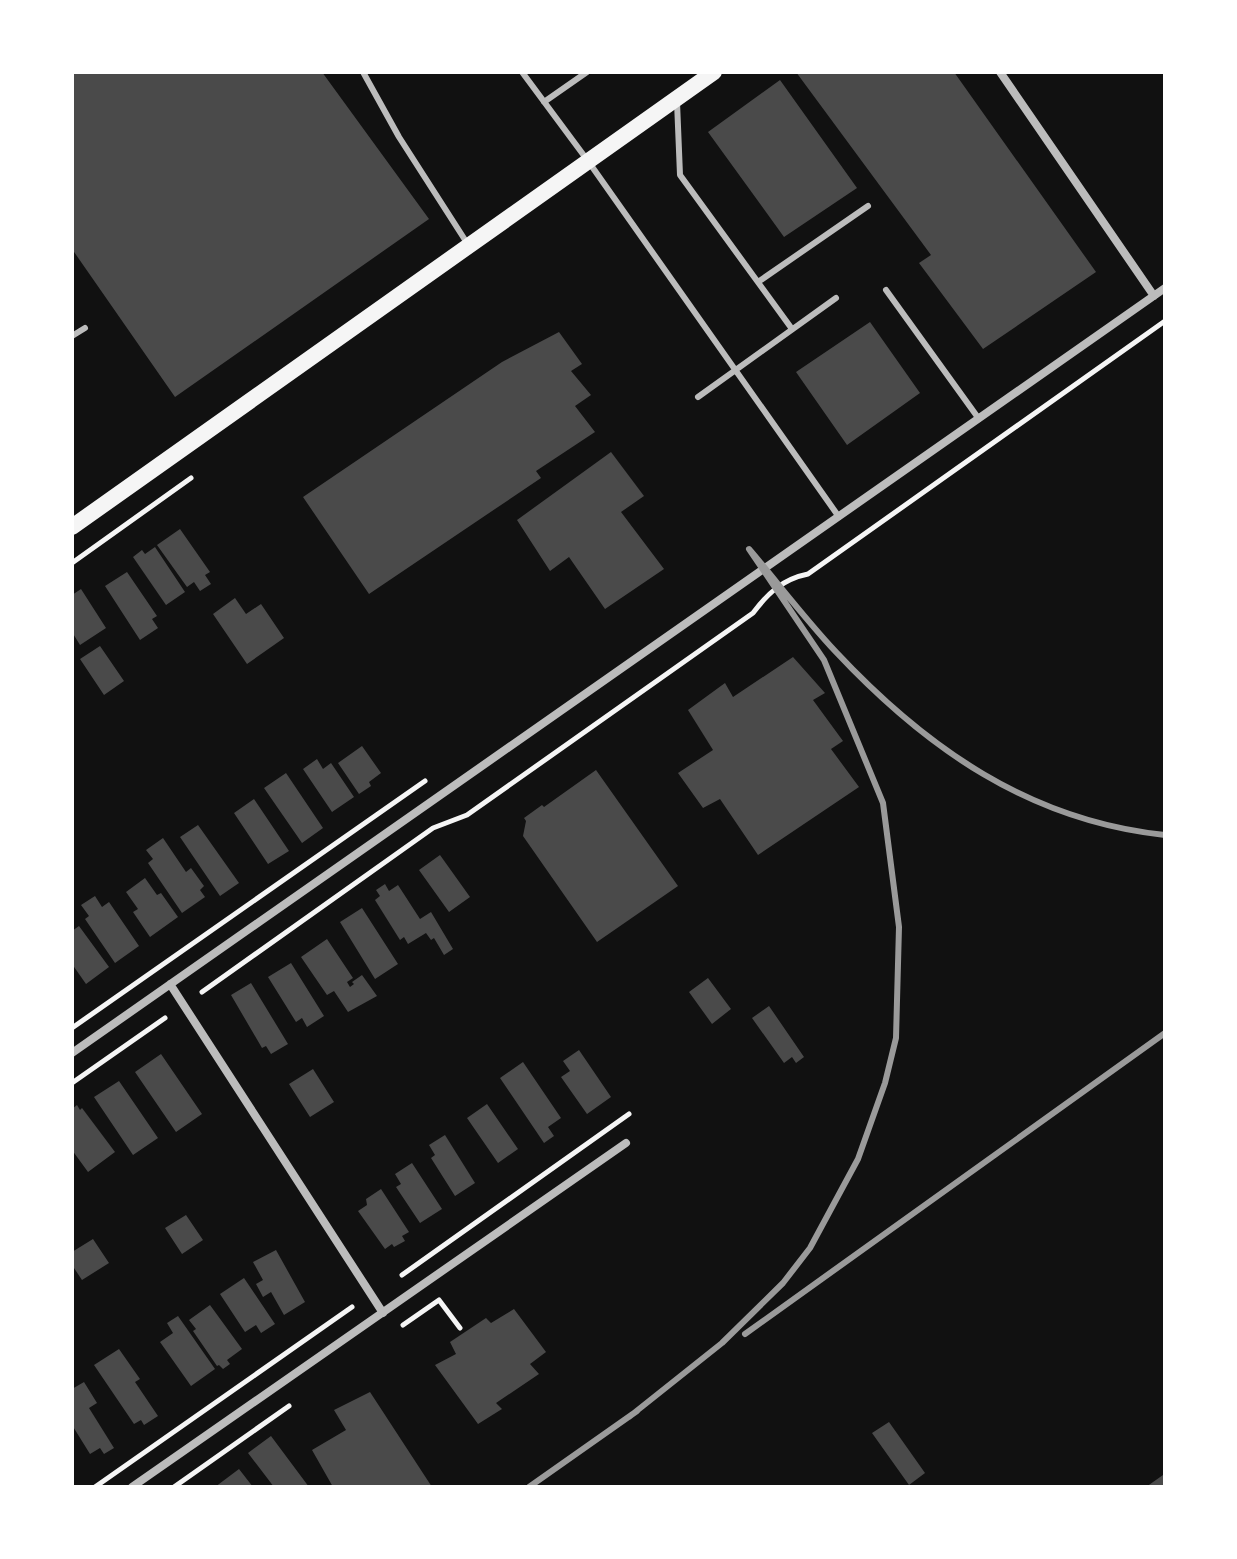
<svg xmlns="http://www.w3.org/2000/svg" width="1237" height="1559" font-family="Raleway,sans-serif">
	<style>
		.building { fill: #4a4a4a }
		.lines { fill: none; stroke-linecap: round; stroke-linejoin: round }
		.path { stroke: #f5f5f5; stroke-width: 5 }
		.service { stroke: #bcbcbc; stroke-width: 6 }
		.minor { stroke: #bcbcbc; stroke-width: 8 }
		.secondary { stroke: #f5f5f5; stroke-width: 16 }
		.rail { stroke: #9a9a9a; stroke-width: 6 }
	</style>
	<rect width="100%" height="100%" fill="#111"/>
	<path class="building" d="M 72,72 L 322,72 L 429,219 L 175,397 L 72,249 Z
		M 796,72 L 954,72 L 1096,272 L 983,349 L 919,263 L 931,255 Z
		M 780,80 L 857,188 L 784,237 L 708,132 Z
		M 870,322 L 920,393 L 847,445 L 796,372 Z
		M 559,332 L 582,364 L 571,371 L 591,395 L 575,406 L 595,432 L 536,471 L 541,478 L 369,594 L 303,497 L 502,362 Z
		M 611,452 L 644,496 L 621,512 L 664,569 L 605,609 L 569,557 L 550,571 L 517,520 Z
		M 180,529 L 210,572 L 205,575 L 211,584 L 200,591 L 194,582 L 187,587 L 157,545 Z
		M 155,547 L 185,592 L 166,605 L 133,557 L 142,550 L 145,554 Z
		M 127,572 L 157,616 L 152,619 L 158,628 L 140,640 L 105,586 Z
		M 81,589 L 106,628 L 80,645 L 72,632 L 72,595 Z
		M 235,598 L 246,614 L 261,604 L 284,638 L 247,664 L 213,614 Z
		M 100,646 L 124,681 L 104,695 L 80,659 Z
		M 793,657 L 825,693 L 813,700 L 843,741 L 831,749 L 859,787 L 758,855 L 720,799 L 703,808 L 678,773 L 713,750 L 688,710 L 725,683 L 733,697 Z
		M 362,746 L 381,773 L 369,782 L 371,786 L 359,794 L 338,763 Z
		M 317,759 L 323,769 L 331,763 L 354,797 L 332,812 L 303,769 Z
		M 596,770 L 678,886 L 597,942 L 523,836 L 526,821 L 524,818 L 542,805 L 544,807 Z
		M 286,773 L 323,828 L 302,843 L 264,788 Z
		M 254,799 L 289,851 L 268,864 L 234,813 Z
		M 198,825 L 239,883 L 220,896 L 180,837 Z
		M 163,838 L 186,872 L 191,868 L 204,886 L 200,890 L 205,897 L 182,913 L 148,863 L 153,859 L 146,850 Z
		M 440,855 L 470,897 L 449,912 L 419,870 Z
		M 145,878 L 157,895 L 161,893 L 178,917 L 150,937 L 133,912 L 138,909 L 126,892 Z
		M 385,884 L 389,891 L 398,885 L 420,919 L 431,912 L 453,949 L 444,955 L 434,938 L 431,940 L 426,933 L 408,944 L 404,937 L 400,940 L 375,900 L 380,896 L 376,890 Z
		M 95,896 L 102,907 L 109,902 L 139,946 L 115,963 L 85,919 L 89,916 L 81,905 Z
		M 362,908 L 398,964 L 375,979 L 340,922 Z
		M 79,926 L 109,967 L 86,984 L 72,964 L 72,931 Z
		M 327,939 L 353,978 L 347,982 L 350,987 L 354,984 L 352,982 L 362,975 L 377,996 L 348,1012 L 334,991 L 327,995 L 301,957 Z
		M 291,963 L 324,1016 L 307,1027 L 302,1018 L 296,1022 L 268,977 Z
		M 708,978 L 731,1009 L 712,1024 L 689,992 Z
		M 251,983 L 288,1044 L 271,1054 L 266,1046 L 262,1048 L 231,995 Z
		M 769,1006 L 804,1057 L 796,1063 L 792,1057 L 784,1063 L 752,1018 Z
		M 579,1050 L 611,1097 L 587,1114 L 561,1077 L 570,1071 L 563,1061 Z
		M 161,1054 L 202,1114 L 176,1132 L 135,1072 Z
		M 523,1062 L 561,1118 L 548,1127 L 554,1136 L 544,1143 L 500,1078 Z
		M 313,1069 L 334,1102 L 310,1117 L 289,1084 Z
		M 119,1081 L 158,1138 L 133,1155 L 94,1097 Z
		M 487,1104 L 518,1149 L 498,1163 L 467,1118 Z
		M 77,1105 L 80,1110 L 82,1108 L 115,1152 L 88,1172 L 72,1150 L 72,1109 Z
		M 445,1135 L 475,1183 L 455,1196 L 431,1158 L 435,1155 L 429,1145 Z
		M 412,1163 L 442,1209 L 420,1223 L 396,1187 L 401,1184 L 395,1174 Z
		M 381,1189 L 409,1232 L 402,1236 L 405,1241 L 394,1247 L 392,1244 L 385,1249 L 358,1211 L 367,1205 L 366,1199 Z
		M 186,1215 L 203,1240 L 182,1254 L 165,1228 Z
		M 93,1239 L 109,1263 L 82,1280 L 72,1265 L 72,1252 Z
		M 276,1250 L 305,1302 L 284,1315 L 271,1292 L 263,1297 L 256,1284 L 263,1280 L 253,1262 Z
		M 244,1278 L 275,1324 L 261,1333 L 256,1325 L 245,1332 L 220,1294 Z
		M 210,1305 L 242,1349 L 227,1360 L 230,1364 L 223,1369 L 219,1365 L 217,1366 L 193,1331 L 196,1329 L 189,1320 Z
		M 514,1309 L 546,1352 L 530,1364 L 539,1374 L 496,1403 L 502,1409 L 478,1424 L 435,1365 L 456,1354 L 450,1342 L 486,1318 L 491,1323 Z
		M 178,1316 L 215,1369 L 191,1386 L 160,1342 L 173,1333 L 167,1323 Z
		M 119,1349 L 140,1379 L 135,1382 L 158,1416 L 144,1425 L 141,1420 L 134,1424 L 94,1365 Z
		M 84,1382 L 97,1403 L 89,1408 L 114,1448 L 104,1454 L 100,1448 L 90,1454 L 72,1425 L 72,1389 Z
		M 370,1392 L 432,1487 L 333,1487 L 312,1450 L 346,1430 L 334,1410 Z
		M 889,1422 L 925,1473 L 909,1485 L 872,1433 Z
		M 271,1436 L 309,1487 L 274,1487 L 248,1453 Z
		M 239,1469 L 253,1487 L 215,1487 Z
		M 1163,1475 L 1165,1487 L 1146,1487 Z"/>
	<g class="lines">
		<path class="path" d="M 72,563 L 191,478
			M 202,992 L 433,828 L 467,815 L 753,613 C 768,593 783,579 808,574 L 1165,321
			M 72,1028 L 425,781
			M 72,1083 L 165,1018
			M 402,1275 L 629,1114
			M 403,1325 L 439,1300 L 460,1328
			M 95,1487 L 352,1307
			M 174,1487 L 289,1406"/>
		<path class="service" d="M 363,72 L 399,137 L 467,243
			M 522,72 L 588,161 L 839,517
			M 544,102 L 587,72
			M 677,102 L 680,175 L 792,329
			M 758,282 L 868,206
			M 886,290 L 979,419
			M 72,336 L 85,328
			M 698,397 L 836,298"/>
		<path class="minor" d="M 1000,72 L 1154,296
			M 170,984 L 383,1313
			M 72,1053 L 1165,288
			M 132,1487 L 626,1143"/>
		<path class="secondary" d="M 72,527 L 714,72"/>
		<path class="rail" d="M 745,1334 L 1165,1033
			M 629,1417 L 722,1343 L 783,1283 L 810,1248 L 858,1159 L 885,1083 L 896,1038 L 899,927 L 883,803 L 824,660 L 749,549 C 778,583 805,619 836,652 C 926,748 1030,821 1165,835
			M 529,1487 L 637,1411"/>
	</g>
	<rect width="1237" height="1559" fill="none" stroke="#ffffff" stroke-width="148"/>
</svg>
